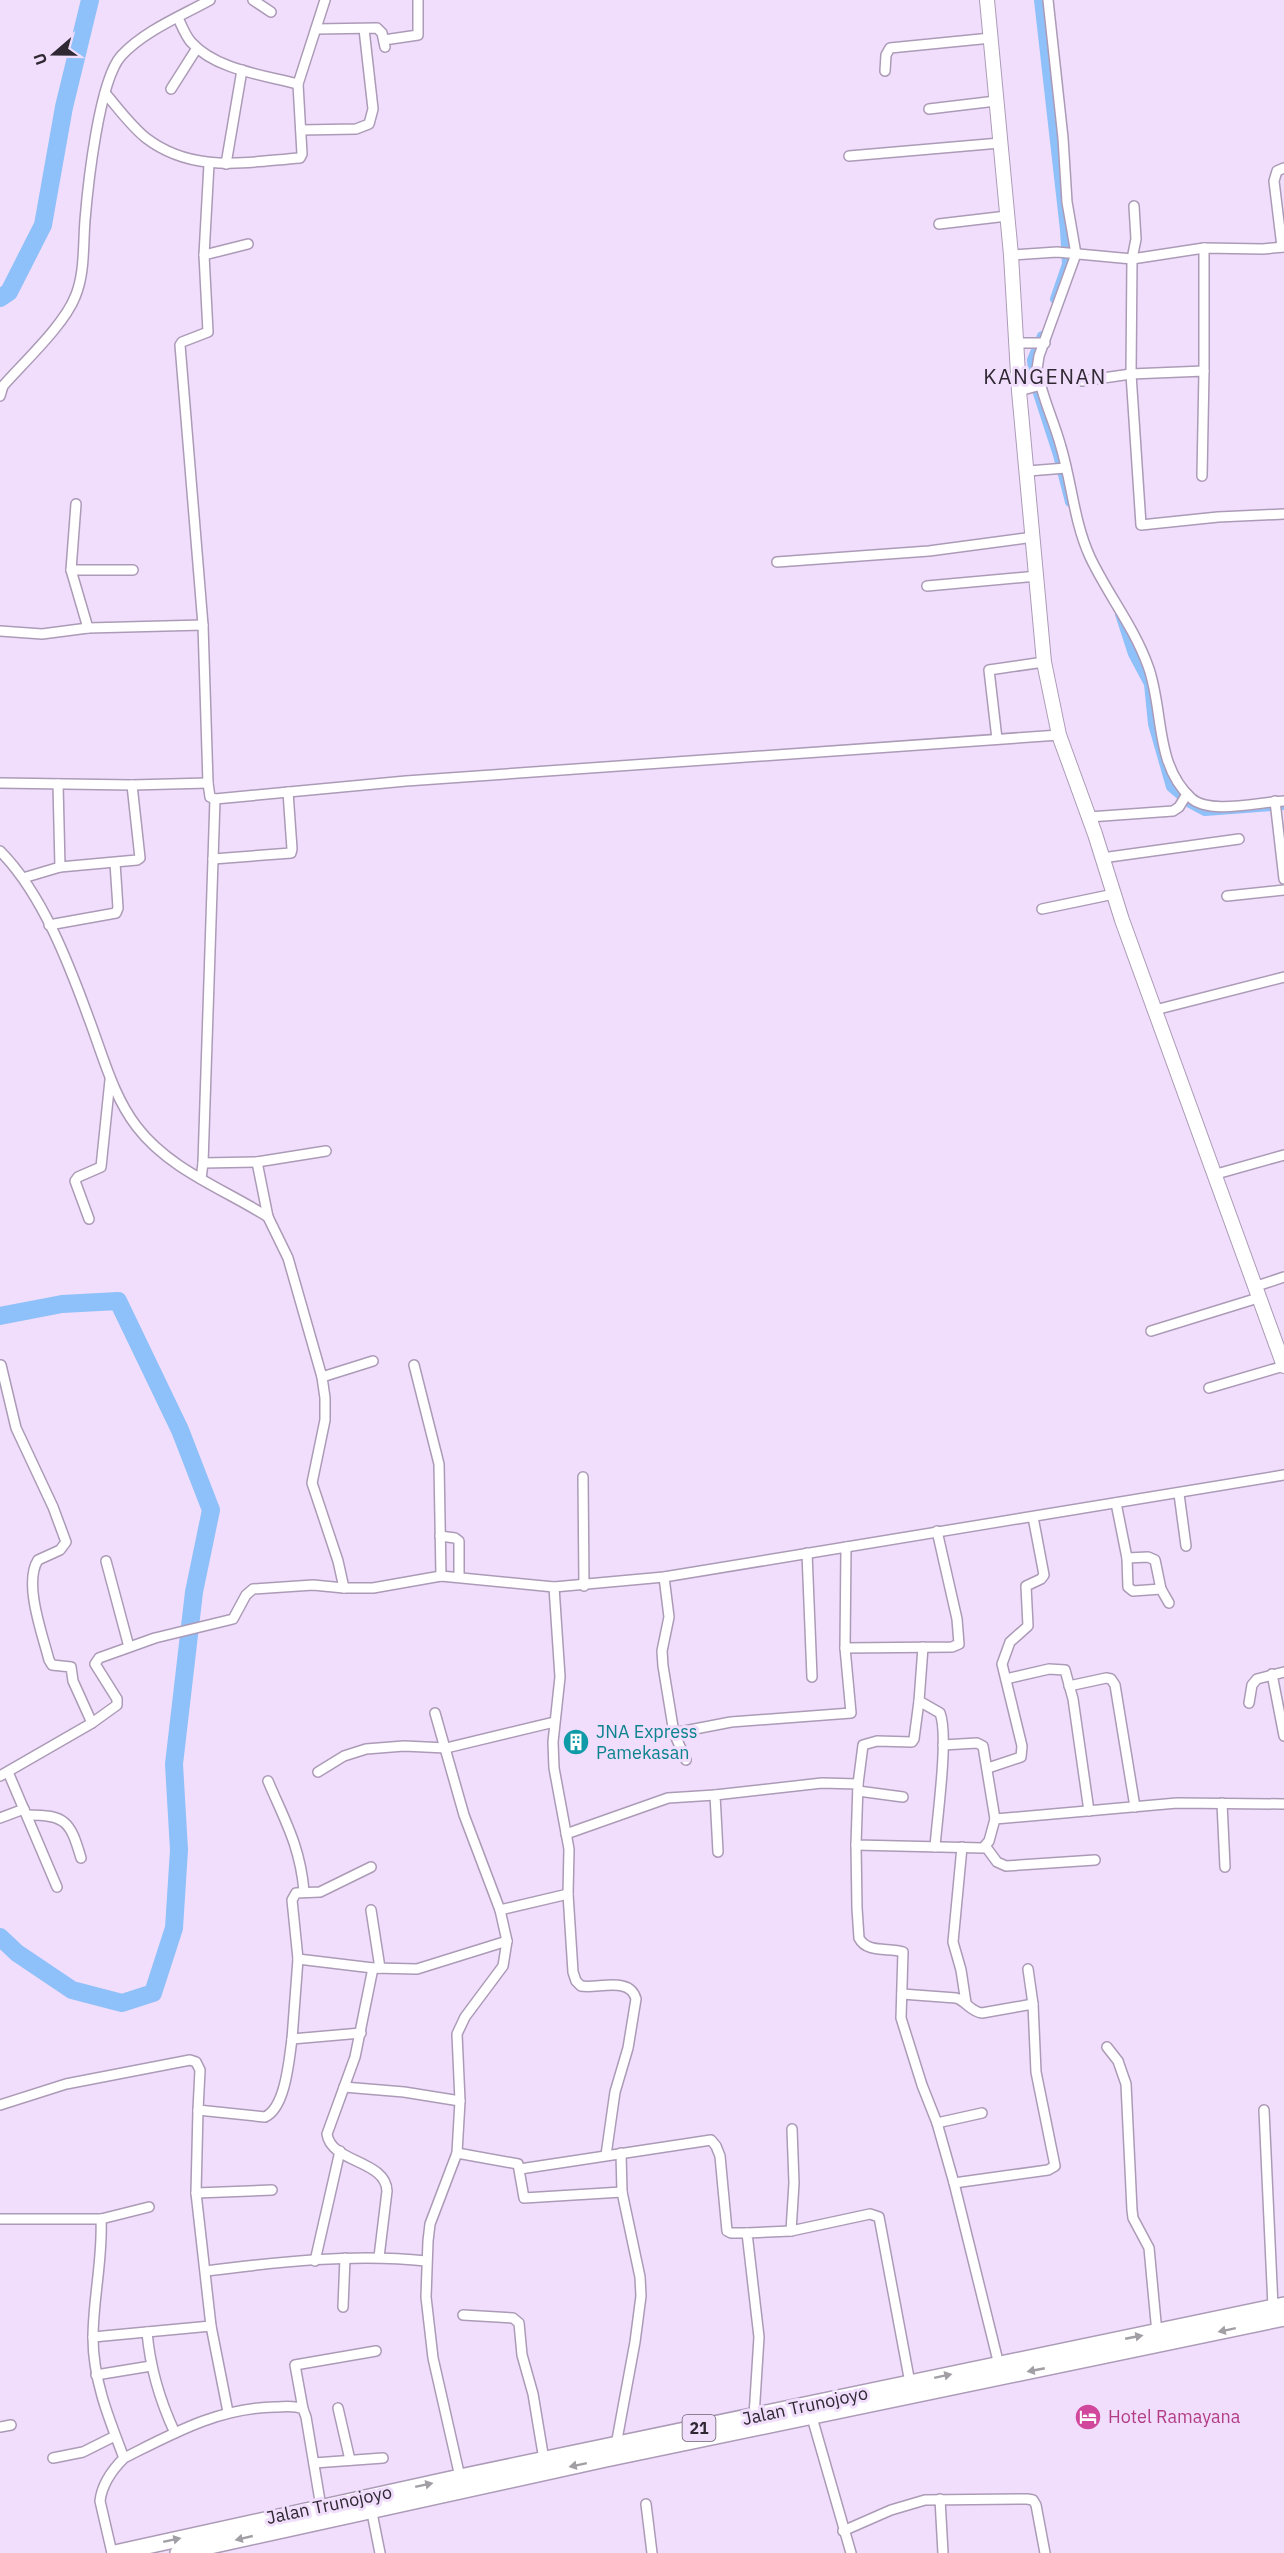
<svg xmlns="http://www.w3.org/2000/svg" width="1284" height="2553" font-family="'IBM Plex Sans',sans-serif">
<rect width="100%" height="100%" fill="#f1defc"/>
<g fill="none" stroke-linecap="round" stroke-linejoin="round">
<g stroke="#8ec0f9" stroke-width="10">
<path d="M1039 0 1065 230 1067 264 1055 299"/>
<path d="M1042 336 1032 360 1034 381 1058 455 1070 502"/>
<path d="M1120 614 1133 654 1149 684 1153 724 1171 787 1190 803 1205 811 1284 805"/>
</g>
<g stroke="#8ec0f9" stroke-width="18">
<path d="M0 298 9 292 43 225 64 107 90 0"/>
<path d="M0 1316 62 1304 118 1301 180 1430 211 1510 194 1592 174 1764 179 1850 174 1928 153 1993 122 2003 72 1990 17 1953 0 1937"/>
</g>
<defs>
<g id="minor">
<path d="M253 0 271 12"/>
<path d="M1048 0 1063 138 1067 202 1076 254 1039 356 1037 369C1041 395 1054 421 1061 447 1072 484 1074 522 1090 557 1108 595 1134 627 1148 666 1164 709 1154 764 1191 798 1209 815 1259 802 1284 801"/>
<path d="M178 18C182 26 185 35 191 42 216 70 264 75 298 84"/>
<path d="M316 29 377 28 382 33 385 47"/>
<path d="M384 40 418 35V0"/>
<path d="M885 71 886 55 890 48 991 38"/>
<path d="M171 89 197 48"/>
<path d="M105 93C118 108 131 126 146 138 193 174 246 162 300 158L302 154 298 84 325 0"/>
<path d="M929 109 996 101"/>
<path d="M301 130 356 129 369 124 373 109 364 29"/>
<path d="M849 156 1000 143"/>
<path d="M209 164 204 255 208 332 182 342 180 345 203 625 208 783 210 797 215 799 406 781 1059 735"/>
<path d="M226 164 242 70"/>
<path d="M1134 206 1136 239 1132 259 1131 374 1141 525 1218 517 1284 514"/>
<path d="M939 224 1007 216"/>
<path d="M1282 247 1274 181 1277 171 1284 168"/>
<path d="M204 255 248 244"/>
<path d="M1011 255 1057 252 1132 259 1204 248 1263 249 1284 247"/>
<path d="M1015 343H1045"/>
<path d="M1204 371V248"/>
<path d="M1082 381 1131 374 1204 371 1202 476"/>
<path d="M1019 391 1041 385"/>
<path d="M0 396 3 386C24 362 64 325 75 297 85 274 83 245 85 220 88 184 99 81 121 56 144 31 181 16 210 0"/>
<path d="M1028 471 1066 468"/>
<path d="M777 562 929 551 1034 537"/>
<path d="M71 570 76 504"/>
<path d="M927 586 1037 576"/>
<path d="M88 628 71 570H133"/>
<path d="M0 631 42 634 88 628 203 625"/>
<path d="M997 739 989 670 1044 662"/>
<path d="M0 783 132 785 208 783"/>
<path d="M58 784 60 867"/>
<path d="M1275 801 1284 879"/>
<path d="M1089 817 1173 811 1179 807 1187 794"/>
<path d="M0 851C42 893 69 964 89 1019 103 1056 113 1096 137 1127 170 1170 224 1189 268 1217"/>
<path d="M1102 858 1239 839"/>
<path d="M213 859 291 853 292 849 288 792"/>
<path d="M23 878 60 867 137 860 140 858 132 785"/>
<path d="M1227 896 1284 890"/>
<path d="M1042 909 1114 894"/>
<path d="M49 925 116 913 118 908 115 863"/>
<path d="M1155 1010 1284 977"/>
<path d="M257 1162 268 1217 288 1258 322 1377 325 1398V1420L312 1483 338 1561 344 1588H373L441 1576 554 1587 664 1577 1284 1475"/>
<path d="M203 1163 257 1162 326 1151"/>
<path d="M1213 1175 1284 1155"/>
<path d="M201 1179 203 1163 215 799"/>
<path d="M89 1219 75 1181 78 1177 101 1167 110 1080"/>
<path d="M1254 1287 1284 1277"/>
<path d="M1151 1331 1258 1298"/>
<path d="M1 1365 16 1428 53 1507 66 1542 60 1550 38 1560C23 1583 43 1636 49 1660L52 1665 71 1667 73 1681 92 1723"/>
<path d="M414 1365 439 1464 441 1576"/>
<path d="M322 1377 373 1361"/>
<path d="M1209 1388 1284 1366"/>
<path d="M583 1477 584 1586"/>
<path d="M1179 1494 1186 1546"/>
<path d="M1116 1503 1127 1558 1128 1587 1133 1591 1161 1589"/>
<path d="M440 1536 455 1538 459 1541V1577"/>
<path d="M807 1553 812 1677"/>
<path d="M1127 1558 1148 1557 1155 1560 1161 1589 1169 1603"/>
<path d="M106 1561 129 1647"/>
<path d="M664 1577 669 1617 662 1651 663 1666 674 1733 686 1760"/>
<path d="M554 1587 560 1677 553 1742 554 1768 569 1849 568 1894 573 1972 576 1981 581 1986C598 1989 630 1976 636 1999L628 2048 615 2092 606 2155"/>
<path d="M923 1647 919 1701 940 1713C949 1736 937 1818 935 1847"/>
<path d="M845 1648 952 1647 959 1644 957 1619 937 1531"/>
<path d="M1272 1674 1284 1736"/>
<path d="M1006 1679 1049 1669 1065 1670 1073 1699 1089 1811"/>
<path d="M1069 1686 1106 1678 1111 1679 1115 1685 1135 1807"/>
<path d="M1249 1703 1252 1685 1257 1679 1284 1672"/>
<path d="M435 1713 464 1815 500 1910 507 1941 503 1966 465 2017 457 2034 460 2101 457 2153 430 2224 428 2241 426 2297 433 2358 460 2477"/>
<path d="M674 1733 731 1722 851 1713 845 1648 846 1547"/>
<path d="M943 1745 977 1743 983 1746 995 1819"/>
<path d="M988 1768 1021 1757 1022 1746 1002 1664 1010 1642 1028 1626 1026 1586 1041 1579 1044 1575 1033 1517"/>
<path d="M8 1772 57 1887"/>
<path d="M318 1772 344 1756 366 1749 404 1746 446 1748 554 1722"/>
<path d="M0 1776 92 1723 117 1705V1699L95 1664 99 1658 155 1638 233 1619 246 1595 253 1589 313 1585 344 1588"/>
<path d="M268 1781C285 1821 300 1846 304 1891"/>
<path d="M858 1784 863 1745 877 1741 912 1742 914 1739 919 1701"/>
<path d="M858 1791 903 1797"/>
<path d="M1222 1803 1225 1867"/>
<path d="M27 1815C66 1815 70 1821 81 1858"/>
<path d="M0 1818 24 1809"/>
<path d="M566 1834 668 1798 715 1795"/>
<path d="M856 1845 857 1908 859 1938C867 1954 890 1947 903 1952L901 2018 922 2085 937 2123 954 2183 999 2365"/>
<path d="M962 1847 953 1942 961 1970 966 2003"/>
<path d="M986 1847 997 1862 1006 1866 1095 1860"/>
<path d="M718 1852 715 1795 822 1783 858 1784 856 1845 983 1848 989 1841 995 1819 1177 1803 1284 1804"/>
<path d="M371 1910 380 1968"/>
<path d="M500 1910 568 1894"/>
<path d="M298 1959 373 1968"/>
<path d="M902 1994 956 1998C966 2001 971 2012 982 2013L1033 2004"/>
<path d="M361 2033 292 2039 298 1959 292 1900 296 1893 320 1892 371 1867"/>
<path d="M1107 2047 1118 2061 1126 2084 1132 2210 1133 2218 1149 2248 1157 2333"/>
<path d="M344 2087 404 2092 460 2101"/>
<path d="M0 2105 66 2084 190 2060 196 2062 200 2070 198 2110 265 2117C286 2107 289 2059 292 2039"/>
<path d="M198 2110 196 2193 211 2326 228 2412"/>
<path d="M1264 2110 1273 2307"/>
<path d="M937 2123 982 2113"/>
<path d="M792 2129 794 2183 791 2231 870 2214 879 2217 910 2383"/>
<path d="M457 2153 518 2164 524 2198 622 2192"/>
<path d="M520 2169 711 2140 716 2146 720 2156 727 2231 731 2233H747"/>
<path d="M954 2183 1048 2170 1055 2166 1036 2072 1033 2004 1028 1969"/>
<path d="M196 2193 272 2190"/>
<path d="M0 2219H101L149 2207"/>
<path d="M101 2219C103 2259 93 2298 93 2338 93 2380 109 2419 124 2458"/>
<path d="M379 2257 387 2191C386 2160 331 2163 327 2134L355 2057 373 1968 417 1969 507 1941"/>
<path d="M315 2261 340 2151"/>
<path d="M206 2271C278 2262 354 2253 426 2261"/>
<path d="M343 2307 345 2258"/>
<path d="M463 2315 513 2318 519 2323 522 2355 533 2394 544 2460"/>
<path d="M147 2332C150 2367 160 2401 175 2433"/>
<path d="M93 2337 211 2326"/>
<path d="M96 2375 151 2366"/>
<path d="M338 2408 350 2460"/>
<path d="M303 2409 295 2365 376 2351"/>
<path d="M811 2414 851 2553"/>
<path d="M754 2416 759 2337 747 2233 791 2231"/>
<path d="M0 2427 11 2425"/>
<path d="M616 2445 635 2342 641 2296 640 2277 622 2192 621 2153"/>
<path d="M53 2458 83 2452 115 2436"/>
<path d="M314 2463 383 2458"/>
<path d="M940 2499 943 2553"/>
<path d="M646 2504 652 2553"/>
<path d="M371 2508 380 2553"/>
<path d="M843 2531 891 2510 925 2500 1027 2499 1033 2500 1036 2505 1045 2553"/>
<path d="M112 2553 100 2501C102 2484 112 2470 124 2458 174 2433 218 2408 275 2407 284 2407 294 2405 303 2409L306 2417 321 2507"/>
</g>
<path id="secondary" d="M987 0 1011 255 1019 391 1044 662 1059 735 1095 834 1122 920 1284 1366"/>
<g id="trunk">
<path d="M115 2553 460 2477 1284 2305"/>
<path d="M178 2553 606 2459 1284 2318"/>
</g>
</defs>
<use href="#minor" stroke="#ac9bb7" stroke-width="12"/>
<use href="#secondary" stroke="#ac9bb7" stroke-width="16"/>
<use href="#trunk" stroke="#ac9bb7" stroke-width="18"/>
<use href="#minor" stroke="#fff" stroke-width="9"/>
<use href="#secondary" stroke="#fff" stroke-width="14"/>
<use href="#trunk" stroke="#fff" stroke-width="15"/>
</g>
<defs><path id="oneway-solid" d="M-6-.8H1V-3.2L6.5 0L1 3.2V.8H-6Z" transform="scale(1.5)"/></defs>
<g fill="#a29fa4">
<use href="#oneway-solid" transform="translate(1227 2330) rotate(168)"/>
<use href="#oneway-solid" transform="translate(1134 2337) rotate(-11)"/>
<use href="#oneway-solid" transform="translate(1036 2370) rotate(169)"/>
<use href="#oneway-solid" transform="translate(943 2376) rotate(-12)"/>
<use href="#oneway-solid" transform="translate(578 2465) rotate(168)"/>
<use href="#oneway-solid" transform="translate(424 2485) rotate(-12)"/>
<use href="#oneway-solid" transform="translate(244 2538) rotate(167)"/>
<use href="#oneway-solid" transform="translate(172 2540) rotate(-12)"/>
</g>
<defs>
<symbol id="building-disc" viewBox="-11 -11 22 22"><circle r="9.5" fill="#0f9aa8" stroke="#f1defc"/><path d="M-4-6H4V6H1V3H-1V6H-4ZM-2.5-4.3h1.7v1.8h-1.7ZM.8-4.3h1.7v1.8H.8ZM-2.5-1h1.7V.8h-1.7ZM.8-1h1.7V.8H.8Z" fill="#fff"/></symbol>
<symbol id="hotel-disc" viewBox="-11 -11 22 22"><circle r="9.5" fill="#d1479c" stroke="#f1defc"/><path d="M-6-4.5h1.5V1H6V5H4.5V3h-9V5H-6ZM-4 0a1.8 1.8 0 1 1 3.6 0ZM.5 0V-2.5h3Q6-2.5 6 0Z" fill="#fff"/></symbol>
</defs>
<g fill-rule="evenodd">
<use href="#building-disc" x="561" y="1727" width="30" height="30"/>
<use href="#hotel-disc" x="1073" y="2402" width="30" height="30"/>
</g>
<g text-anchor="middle" stroke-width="6" stroke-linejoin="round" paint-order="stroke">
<rect fill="#f1defc" stroke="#6a5f70" stroke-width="1.5" x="682.5" y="2415" width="33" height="26" rx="4.5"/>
<g font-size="16" font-weight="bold" fill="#302934">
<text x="699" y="2434">21</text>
</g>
<g font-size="18" fill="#0d838f" stroke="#f1defc" text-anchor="start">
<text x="596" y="1738">JNA Express<tspan x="596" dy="21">Pamekasan</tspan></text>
</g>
<g font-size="18" fill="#302934" stroke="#f1defc">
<text transform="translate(805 2406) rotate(-12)" y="6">Jalan Trunojoyo</text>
<text transform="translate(329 2505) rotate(-12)" y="6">Jalan Trunojoyo</text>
</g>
<g font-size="18" fill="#b23c85" stroke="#f1defc" text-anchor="start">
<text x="1108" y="2423">Hotel Ramayana</text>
</g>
<g font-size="21" letter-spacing="1.5" fill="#302934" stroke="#f1defc">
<text x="1045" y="384">KANGENAN</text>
</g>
</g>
<g transform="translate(54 54) rotate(250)" stroke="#f1defc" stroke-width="4.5" paint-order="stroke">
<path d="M0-4.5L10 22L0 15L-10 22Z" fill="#302934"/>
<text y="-9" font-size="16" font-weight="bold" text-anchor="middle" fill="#302934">U</text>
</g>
</svg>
